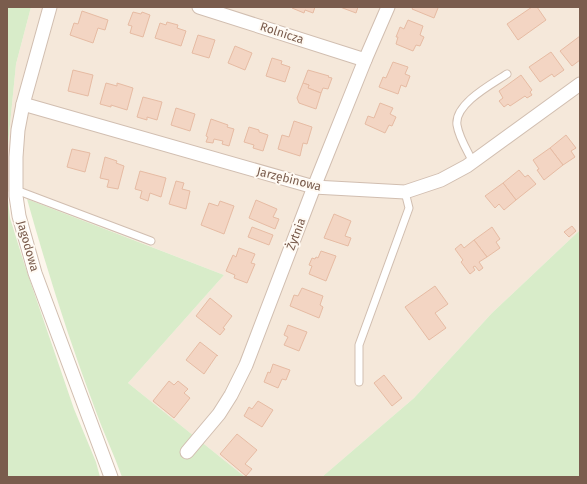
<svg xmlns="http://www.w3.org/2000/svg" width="587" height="484" font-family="'Fira Sans',sans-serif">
<rect width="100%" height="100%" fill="#fdf6ec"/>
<path fill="#f5e8da" d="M31 7H580V230L492 313 414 398 322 477H245L128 383 224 275 7 191V155L16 64Z"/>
<g fill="#d8ecc9">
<path d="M7 7H31L16 64 7 155V191L10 218 25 266 74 409 96 462 100 477H7Z"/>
<path d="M27 199 224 275 128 383 245 477H122C114 454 103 432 95 409 69 340 47 270 27 199Z"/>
<path d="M580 230V477H322L414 398 492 313Z"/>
</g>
<g fill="#f3d5c3" stroke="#e6bba3">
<path d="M292 7H315L313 13 305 10 304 13 292 8Z"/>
<path d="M340 7H358L356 13Z"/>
<path d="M413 7H437L438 8 434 18 412 9Z"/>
<path d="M532 7H537L546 20 518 40 507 24Z"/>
<path d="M82 11 108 20 105 30 98 28 93 43 70 35 74 23 78 24Z"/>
<path d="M133 12 141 14 142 12 150 15 143 37 130 33 132 26 128 25Z"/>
<path d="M408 20 423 26 420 35 424 37 420 46 416 45 413 51 396 44 398 37H396L400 27 404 29Z"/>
<path d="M167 22 178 25 177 28 186 31 181 46 155 38 160 23 166 25Z"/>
<path d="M198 35 215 40 209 58 192 53Z"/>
<path d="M580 36V60L572 66 560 51Z"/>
<path d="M235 46 252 53 245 70 228 63Z"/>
<path d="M551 52 564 70 554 77 552 74 540 82 529 67Z"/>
<path d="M272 58 282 61 281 64 290 67 285 82 266 76Z"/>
<path d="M393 62 408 67 405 74 410 76 406 87 401 85 398 94 379 87 383 77 386 78Z"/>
<path d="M73 70 93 75 88 96 68 91Z"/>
<path d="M308 70 329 76 328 77 332 78 328 89 323 88 321 93 308 88 309 85 303 83Z"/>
<path d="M521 75 532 90 530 92 532 95 527 98 525 96 510 106 508 104 504 107 499 101 503 98 499 91Z"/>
<path d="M106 83 117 86V83L133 88 127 110 111 105V107L100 104Z"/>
<path d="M303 83 309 85 308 88 321 93 316 109 299 103 297 98Z"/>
<path d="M143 97 162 102 157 120 147 117V120L137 117Z"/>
<path d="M380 103 393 108 390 114 396 117 392 126 389 125 385 133 365 124 368 116 374 118Z"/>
<path d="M176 108 195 114 190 131 171 125Z"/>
<path d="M211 119 228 125 227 127 234 129 229 146 222 144 223 141 214 139 213 143 206 142 208 137 206 136Z"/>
<path d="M294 121 312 127 307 144 303 143 300 156 278 149 282 135 289 137Z"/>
<path d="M249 127 259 130V132L268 135 263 151 253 148 254 145 244 142Z"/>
<path d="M566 135 576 148 571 151 575 157 563 165 550 148Z"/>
<path d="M550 148 563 165 544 180 537 170 539 169 533 160Z"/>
<path d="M72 149 90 153 85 172 67 167Z"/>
<path d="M105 157 117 161 116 163 124 166 118 189 107 187 109 180 100 178Z"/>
<path d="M519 170 525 177 528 175 536 184 516 200 503 183Z"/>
<path d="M140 171 166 178 161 197 150 193 148 201 140 198 142 191 135 189Z"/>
<path d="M176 181 184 183 182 189 190 191 186 209 169 204Z"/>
<path d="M503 183 516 200 504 210 499 204 495 208 485 196Z"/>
<path d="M256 200 277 209 273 217 279 219 275 229 249 218Z"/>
<path d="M220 201 234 206 224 234 201 225 209 203 218 206Z"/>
<path d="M334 214 351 221 345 236 351 238 348 246 324 238Z"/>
<path d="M572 226 576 231 569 237 564 232Z"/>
<path d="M252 227 273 235 269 245 248 237Z"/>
<path d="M492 227 500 239 496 242 500 248 487 257 474 240Z"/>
<path d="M474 240 487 257 479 262 483 268 479 271 475 266 473 267 475 270 470 274 461 262 463 260 455 249 461 244 464 248Z"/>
<path d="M239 248 255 254 251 263 255 264 247 283 234 278 235 275 226 271 233 255 236 257Z"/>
<path d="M321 251 336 256 326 281 309 274 312 266 309 265 312 258 315 259 316 257 318 258Z"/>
<path d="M435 286 448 304 435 313 446 328 429 340 405 307Z"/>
<path d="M302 288 323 296 320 305 323 307 319 318 290 306 294 295 298 296Z"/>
<path d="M210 298 232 316 223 328 225 329 220 335 196 316Z"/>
<path d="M288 325 307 332 299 351 284 345 288 337 284 335Z"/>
<path d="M200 342 218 356 217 355 204 374 186 360Z"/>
<path d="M273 364 290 370 286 380 282 379 278 388 264 382 268 372 270 373Z"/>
<path d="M384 375 402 398 392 406 374 383Z"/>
<path d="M169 381 174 385 178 381 188 389 184 393 190 398 174 418 153 401Z"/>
<path d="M258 401 273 410 262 427 244 416 249 407 252 409Z"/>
<path d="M237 434 257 450 245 464 252 469 246 476 220 454Z"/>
</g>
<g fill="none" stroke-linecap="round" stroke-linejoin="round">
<defs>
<g id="service">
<path d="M473 162C467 150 459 138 457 125 454 104 492 84 507 74"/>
<path d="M16 190 151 241"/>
<path d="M359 382V345L409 208 405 192"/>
</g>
<g id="minor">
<path d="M50 7 23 104 18 130 16 157V196L19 216 35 273 111 477"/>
<path d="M199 7 365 60"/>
<path d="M23 104 314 187 405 192 441 180 467 166 580 84"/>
<path d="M187 452 219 414 231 395 246 365 314 187 365 60 388 7"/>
</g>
</defs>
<use href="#service" stroke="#d1beb0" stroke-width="9"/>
<use href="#minor" stroke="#d1beb0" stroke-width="15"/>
<use href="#service" stroke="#fff" stroke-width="7"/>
<use href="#minor" stroke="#fff" stroke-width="13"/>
</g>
<g text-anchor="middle" stroke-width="4" stroke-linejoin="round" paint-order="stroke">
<g font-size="12" fill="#7a5c4d" stroke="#fffaf3">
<text transform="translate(282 33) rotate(18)" y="4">Rolnicza</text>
<text transform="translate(289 179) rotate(14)" y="4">Jarzębinowa</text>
<text transform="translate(296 234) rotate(-69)" y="4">Żytnia</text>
<text transform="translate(28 246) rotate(74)" y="4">Jagodowa</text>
</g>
</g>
<rect width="587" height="484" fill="none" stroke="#7a5c4d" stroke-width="16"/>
</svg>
